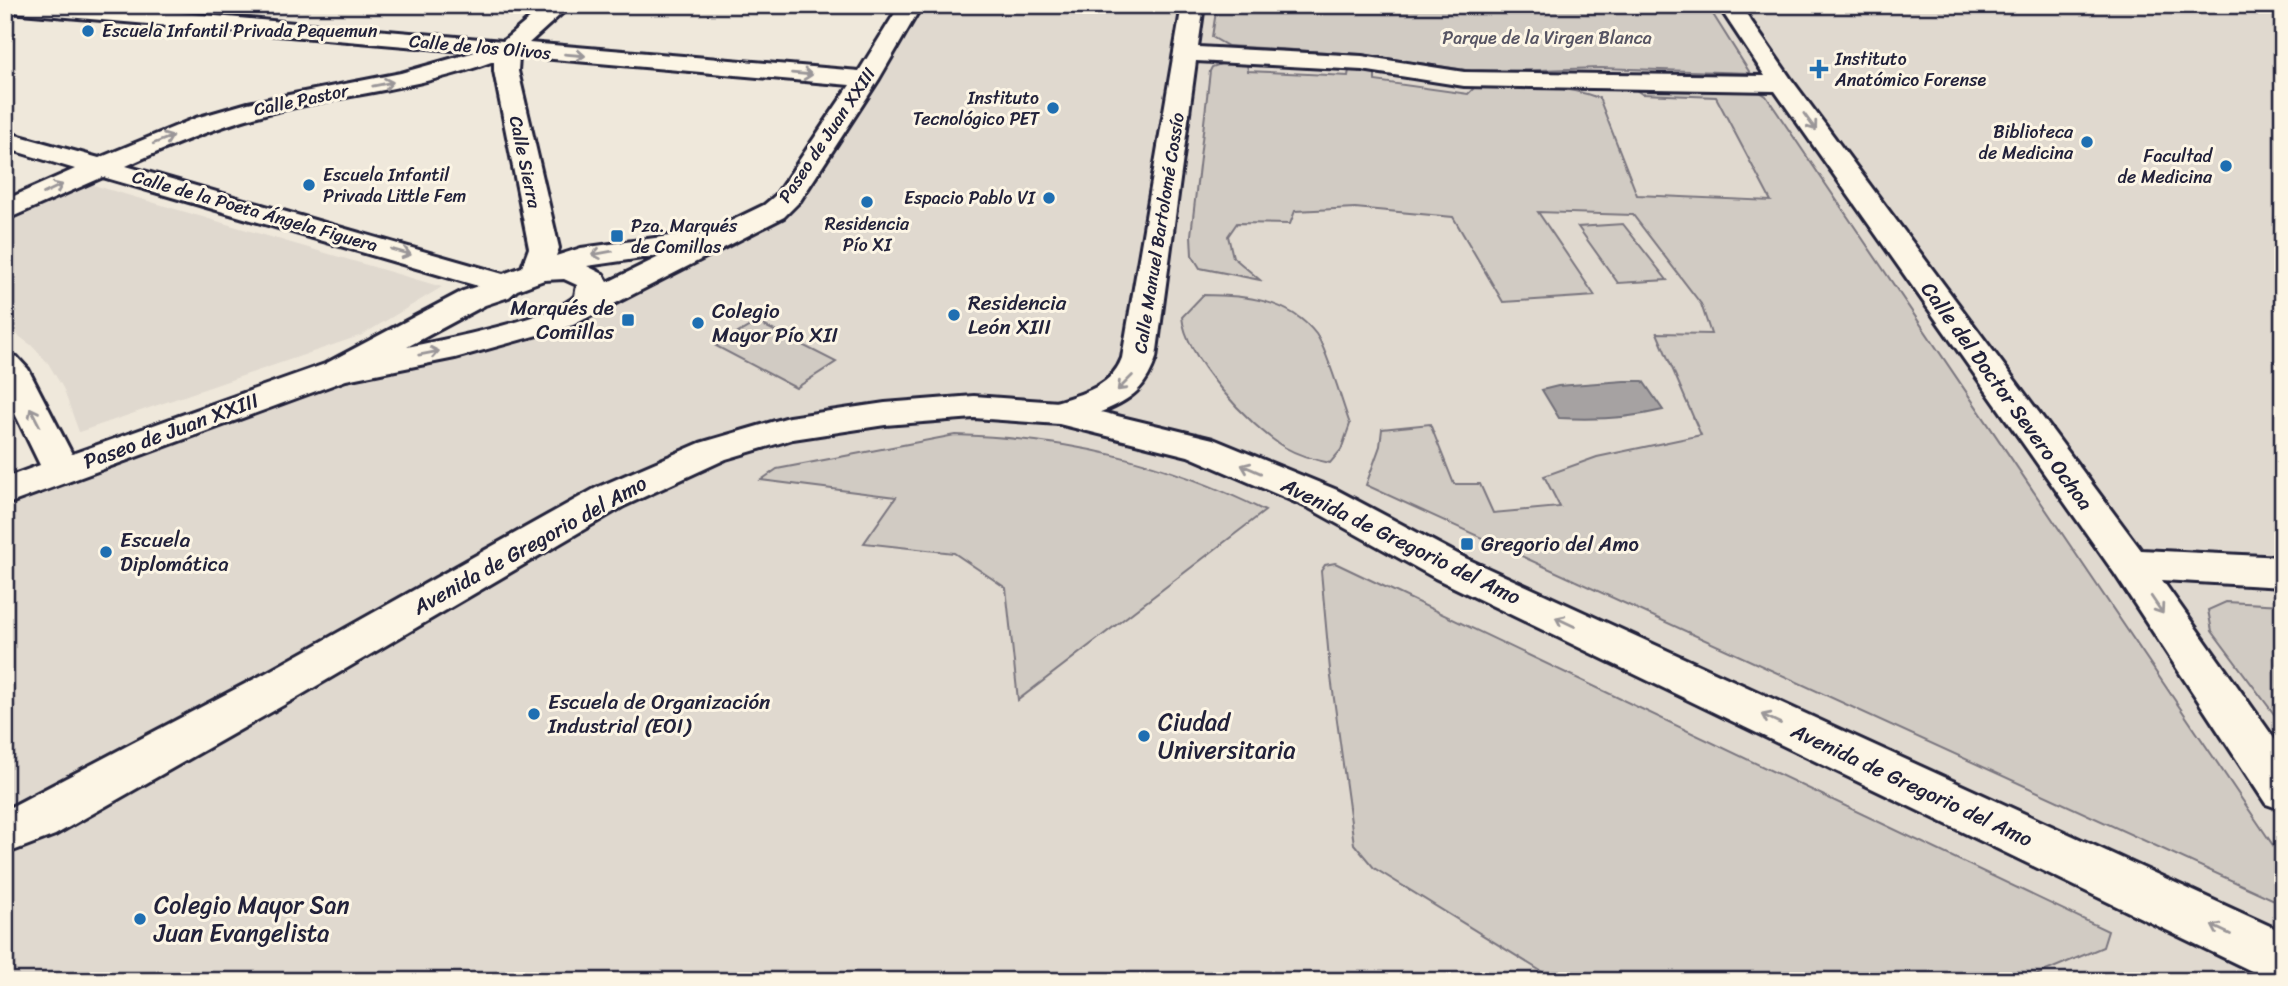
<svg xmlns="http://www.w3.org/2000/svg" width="2288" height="986" font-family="Sriracha,sans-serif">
<rect width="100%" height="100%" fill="#efe8db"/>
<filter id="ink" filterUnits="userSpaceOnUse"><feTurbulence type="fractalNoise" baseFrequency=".0143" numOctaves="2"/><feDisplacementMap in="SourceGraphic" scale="14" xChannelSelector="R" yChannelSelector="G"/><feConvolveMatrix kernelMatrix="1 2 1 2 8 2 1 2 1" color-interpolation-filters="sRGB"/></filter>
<g filter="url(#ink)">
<g fill="#e0d9cf">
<path d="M911 5H2283V981H5V492L337 371 561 318 774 211Z"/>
<path d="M90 184 442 287 362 335 79 432 63 388 48 363 31 345 5 326V224Z"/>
</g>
<g fill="#d1cbc3" stroke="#7a767f" stroke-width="2">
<path d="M1217 5H1707L1750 73 1600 68 1479 72 1359 54 1228 46 1212 37Z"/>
<path d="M1224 63 1247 64 1248 71 1348 76 1349 70 1375 71V81L1468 94 1474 88C1516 88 1559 82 1599 98L1637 195 1771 201 1716 97 1642 94 1636 90 1639 86 1755 89 1766 96 2283 860V904L1366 485 1380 446 1382 429 1430 424 1454 484H1480L1493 513 1560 507 1544 476 1597 457 1701 435 1657 333 1711 334 1701 304 1633 215 1538 212 1595 296 1503 302 1453 217 1355 208 1295 211 1290 224 1237 223 1228 236 1233 257 1260 280 1200 268 1192 255 1191 235 1210 71 1212 67Z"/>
<path d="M1623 224 1667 280 1618 283 1578 227Z"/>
<path d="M1203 295C1243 295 1289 299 1316 334 1327 349 1342 403 1350 424L1341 450 1330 463C1315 460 1298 455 1284 447 1249 426 1186 358 1182 317Z"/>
<path d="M757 322 836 362 796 388 716 346Z"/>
<path d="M955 435C1066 438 1166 461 1265 511L1018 700 1006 588 954 553 864 543 896 497 761 480 777 469Z"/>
<path d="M1335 563 2108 931 2103 947 2022 981H1557L1374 868 1354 844 1330 670 1321 571 1325 565Z"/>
<path d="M2226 602 2283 605V726L2212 631 2208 610Z"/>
</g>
<path fill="#a6a2a2" stroke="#716f79" stroke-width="2" d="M1624 381H1643L1663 410C1630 418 1593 420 1559 418L1542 390 1558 386Z"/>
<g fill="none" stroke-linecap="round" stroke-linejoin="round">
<defs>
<g id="minor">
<path d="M5 5H89L503 41 546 5H571L529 43 859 71 900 5H922L879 79 800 201 784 217 573 325 455 358 346 380 5 505V478L40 465 5 393V354L17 357 28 369 72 454 325 364 463 291 478 286 103 177 5 220V200L75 169 5 148V132L99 158 196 118 248 103 401 73 475 52 9 12 5 11ZM519 56 850 85 776 195 764 205 702 235 692 233 581 248 556 256 559 248 518 71ZM494 61V71L529 248 522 267 503 274 126 166C170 146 215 127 261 115 338 95 419 89 494 61ZM663 255 608 282 603 274 587 266ZM564 279 577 285 575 296C555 318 440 341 407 347L485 305 509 297 517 290 544 280Z"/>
<path d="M1182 5H1204L1198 47 1362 56 1464 72 1765 76 1718 5H1740L1791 79 2141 550 2283 557V587L2162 580 2283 751V810L2266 804 2115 574 1775 91 1464 86 1362 70 1196 61 1156 358C1152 370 1146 382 1137 391 1120 408 1069 427 1046 421L1041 413 1046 405C1076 395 1110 390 1122 358Z"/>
</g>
<path id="tertiary" d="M974 396 1059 402 1213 439 1337 490 1465 558 2283 932V981L2264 977 1435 578 1309 508 1188 456 1059 424 974 418 885 425 793 439 726 459 624 506 296 698 55 835 5 854V810L264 674 596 488 700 443 789 417 885 403Z"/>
</defs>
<use href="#minor" stroke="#22223b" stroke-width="6"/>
<use href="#tertiary" stroke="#22223b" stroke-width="6"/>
<use href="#minor" fill="#fcf5e5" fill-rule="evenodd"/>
<use href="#tertiary" fill="#fcf5e5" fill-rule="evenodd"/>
</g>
<defs><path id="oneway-shaft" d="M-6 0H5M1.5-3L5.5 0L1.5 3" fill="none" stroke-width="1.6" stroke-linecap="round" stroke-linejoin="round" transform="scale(1.75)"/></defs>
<g stroke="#9a9698">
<use href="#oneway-shaft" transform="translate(575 55) rotate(5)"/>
<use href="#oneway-shaft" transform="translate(802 74) rotate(5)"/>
<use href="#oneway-shaft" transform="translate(383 84) rotate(-11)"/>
<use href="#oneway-shaft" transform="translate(1810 122) rotate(54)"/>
<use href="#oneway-shaft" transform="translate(163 140) rotate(-21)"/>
<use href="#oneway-shaft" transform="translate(53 189) rotate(-25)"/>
<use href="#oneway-shaft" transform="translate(401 252) rotate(16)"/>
<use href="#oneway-shaft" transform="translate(602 253) rotate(170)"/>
<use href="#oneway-shaft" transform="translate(429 353) rotate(-11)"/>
<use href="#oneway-shaft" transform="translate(1125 383) rotate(135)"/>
<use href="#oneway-shaft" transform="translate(35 417) rotate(-117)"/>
<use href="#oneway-shaft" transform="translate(1251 469) rotate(-157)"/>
<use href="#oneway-shaft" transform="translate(2157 605) rotate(56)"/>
<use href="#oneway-shaft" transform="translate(1565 622) rotate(-155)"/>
<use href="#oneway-shaft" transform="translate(1771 719) rotate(-155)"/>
<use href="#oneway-shaft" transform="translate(2221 930) rotate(-155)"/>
</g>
</g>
<g fill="#1f6fb2" stroke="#fcf5e5" stroke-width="2.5">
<circle cx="88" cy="31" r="7"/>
<path d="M1815.5 58.5h7v7h7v7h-7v7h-7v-7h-7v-7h7z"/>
<circle cx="1053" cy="108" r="7"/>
<circle cx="2087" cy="142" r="7"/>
<circle cx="2226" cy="166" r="7"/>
<circle cx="309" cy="185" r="7"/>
<circle cx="1049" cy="198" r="7"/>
<circle cx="867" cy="202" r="7"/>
<rect x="610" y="229" width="14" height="14" rx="3.5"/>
<circle cx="954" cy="315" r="7"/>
<rect x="621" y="313" width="14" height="14" rx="3.5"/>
<circle cx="698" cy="323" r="7"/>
<rect x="1460" y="537" width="14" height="14" rx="3.5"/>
<circle cx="106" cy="552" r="7"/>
<circle cx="534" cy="714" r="7"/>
<circle cx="1144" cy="736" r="7"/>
<circle cx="140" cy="919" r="7"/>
</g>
<g text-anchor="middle" stroke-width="6" stroke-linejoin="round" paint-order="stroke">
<g font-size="18" fill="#22223b" stroke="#fcf5e5" text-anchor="start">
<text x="102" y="37">Escuela Infantil Privada Pequemun</text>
<text x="1835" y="65">Instituto<tspan x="1835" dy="21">Anatómico Forense</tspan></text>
<text x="1039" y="104" text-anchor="end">Instituto<tspan x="1039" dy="21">Tecnológico PET</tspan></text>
<text x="2073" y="138" text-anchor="end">Biblioteca<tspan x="2073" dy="21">de Medicina</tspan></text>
<text x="2212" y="162" text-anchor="end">Facultad<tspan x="2212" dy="21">de Medicina</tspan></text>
<text x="323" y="181">Escuela Infantil<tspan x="323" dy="21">Privada Little Fem</tspan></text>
<text x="1035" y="204" text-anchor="end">Espacio Pablo VI</text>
<text x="867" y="230" text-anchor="middle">Residencia<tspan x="867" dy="21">Pío XI</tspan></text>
<text x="631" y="232">Pza. Marqués<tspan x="631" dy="21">de Comillas</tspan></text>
</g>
<g font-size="18" fill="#575564" stroke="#fcf5e5">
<text x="1547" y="44">Parque de la Virgen Blanca</text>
</g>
<g font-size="18" fill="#22223b" stroke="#fcf5e5">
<text transform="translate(480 47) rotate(5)" y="6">Calle de los Olivos</text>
<text transform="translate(301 100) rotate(-12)" y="6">Calle Pastor</text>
<text transform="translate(827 135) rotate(-56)" y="6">Paseo de Juan XXIII</text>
<text transform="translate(525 162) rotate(78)" y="6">Calle Sierra</text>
<text transform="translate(255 211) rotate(16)" y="6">Calle de la Poeta Ángela Figuera</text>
<text transform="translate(1159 233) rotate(-81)" y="6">Calle Manuel Bartolomé Cossío</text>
</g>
<g font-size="21" fill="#22223b" stroke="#fcf5e5" text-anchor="start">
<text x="968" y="310">Residencia<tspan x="968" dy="24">León XIII</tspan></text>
<text x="614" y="315" text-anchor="end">Marqués de<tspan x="614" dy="24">Comillas</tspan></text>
<text x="712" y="318">Colegio<tspan x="712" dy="24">Mayor Pío XII</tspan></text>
<text x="120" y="547">Escuela<tspan x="120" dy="24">Diplomática</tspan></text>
<text x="1481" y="551">Gregorio del Amo</text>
<text x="548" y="709">Escuela de Organización<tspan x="548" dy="24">Industrial (EOI)</tspan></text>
</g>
<g font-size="21" fill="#22223b" stroke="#fcf5e5">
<text transform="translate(2007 396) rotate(54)" y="7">Calle del Doctor Severo Ochoa</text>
<text transform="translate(171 431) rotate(-20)" y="7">Paseo de Juan XXIII</text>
<text transform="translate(1401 541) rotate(26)" y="7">Avenida de Gregorio del Amo</text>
<text transform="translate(530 545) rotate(-29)" y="7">Avenida de Gregorio del Amo</text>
<text transform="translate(1912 785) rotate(25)" y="7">Avenida de Gregorio del Amo</text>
</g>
<g font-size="24" fill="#22223b" stroke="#fcf5e5" text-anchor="start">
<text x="1158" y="730">Ciudad<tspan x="1158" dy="28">Universitaria</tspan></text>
<text x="154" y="913">Colegio Mayor San<tspan x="154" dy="28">Juan Evangelista</tspan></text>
</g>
</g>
<rect width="2288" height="986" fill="none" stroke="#fcf5e5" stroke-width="28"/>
<rect x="14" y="14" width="2260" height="958" fill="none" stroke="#22223b" stroke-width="2.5" filter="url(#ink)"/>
</svg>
